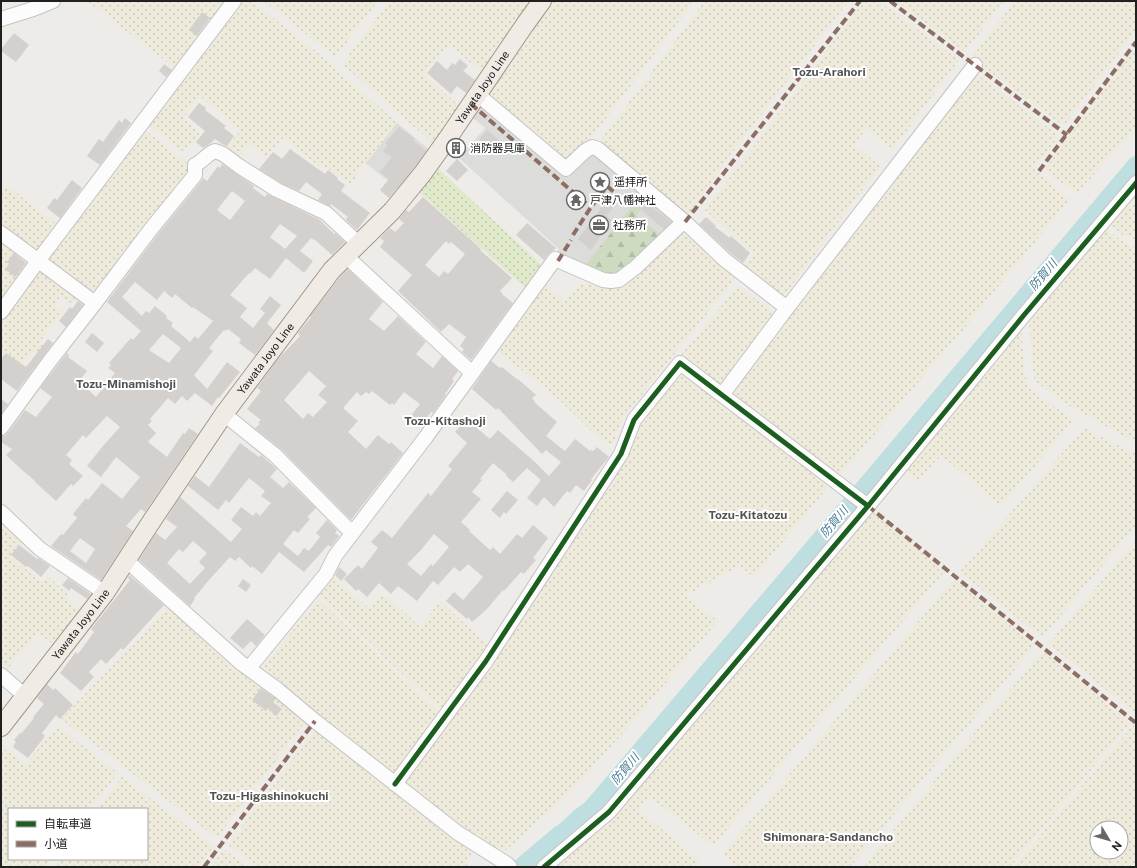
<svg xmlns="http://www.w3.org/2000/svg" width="1137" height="868" font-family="'Public Sans','Noto Sans JP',sans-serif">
<defs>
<pattern id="farmland-dots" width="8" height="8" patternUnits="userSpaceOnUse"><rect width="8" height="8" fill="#eeebdd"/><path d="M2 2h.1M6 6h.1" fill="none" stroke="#ccc9bd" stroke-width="1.8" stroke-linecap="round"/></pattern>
<pattern id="grass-dots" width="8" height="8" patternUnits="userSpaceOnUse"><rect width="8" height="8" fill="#e0e9ca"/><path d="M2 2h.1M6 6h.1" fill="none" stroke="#c0c8ad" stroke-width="1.8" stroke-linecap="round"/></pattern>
<pattern id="forest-firs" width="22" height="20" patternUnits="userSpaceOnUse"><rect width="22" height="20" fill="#cedbc0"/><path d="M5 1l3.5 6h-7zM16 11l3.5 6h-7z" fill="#b1bca5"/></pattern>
</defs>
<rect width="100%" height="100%" fill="#eeece9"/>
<g fill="#dcdcda">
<path d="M483 103 567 176 587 154H594L675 223 618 277 555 255 559 249 459 158 485 128 472 117Z"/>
<path d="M396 122 432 152 401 191 364 162Z"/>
</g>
<g fill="url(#farmland-dots)" fill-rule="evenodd">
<path d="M87 1H228L176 69Z"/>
<path d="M242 1H249L262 9 322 56 397 123 350 184 324 166 320 167 283 138 265 157 250 144 236 160 223 151 240 131 200 96 183 118 200 134 184 152 147 124Z"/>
<path d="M264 1H378L335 57Z"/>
<path d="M390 1H532L524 11 482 72 449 45 424 74 459 106 435 145 342 64Z"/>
<path d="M554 1H694L589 141 567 165 488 96Z"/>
<path d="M705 1H849L731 154 686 218 598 144Z"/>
<path d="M864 1H879L959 60 893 149 866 129 854 145 880 166 781 300 742 270 755 254 705 210Z"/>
<path d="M896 1H1004L965 52Z"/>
<path d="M1015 1H1136V30L1066 123 1061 124 971 58Z"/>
<path d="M1136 46V127L1077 193 1047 173 1046 167Z"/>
<path d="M974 72 1057 134 1058 137 1034 169 1070 199 966 326 838 477 733 398 731 391Z"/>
<path d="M146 131 185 161 190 167 192 174 94 296 46 263Z"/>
<path d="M8 186 59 226 36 252 1 227V195Z"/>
<path d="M1136 186V240L1123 235 1117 230 1111 224 1110 220Z"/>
<path d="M1103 226 1122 241 1136 247V443L1068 405 1037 383 1034 378 1033 370 1029 319Z"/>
<path d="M679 233 684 234 734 277 733 281 623 418 612 446 608 444 598 437 556 397 498 351 497 348 544 284 565 301 581 283 607 288 619 285Z"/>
<path d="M1 237 33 261 1 304Z"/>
<path d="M40 266 79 294 71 303 62 297 55 305 64 312 39 342 52 353 45 361 33 352 20 367 1 352V317Z"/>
<path d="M738 286 776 314 720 386 681 355Z"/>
<path d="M1021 327 1025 374 1028 385 1031 389 1038 395 1074 420 1001 506 941 455 918 481 902 468Z"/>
<path d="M679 371 832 482 754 577 738 566 685 596 718 621 629 726 566 797 506 850 499 852 404 784V782L504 647 546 583 626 457 638 423Z"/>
<path d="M1084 428 1136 454V525L1042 638 960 572Z"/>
<path d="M867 508 945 571 713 846 650 797 642 806 639 810 700 861 696 867H549L599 821Z"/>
<path d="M1 514 25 539 11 557 41 582 47 576 70 596 67 600 83 613 55 646 38 632 6 671V667L1 661Z"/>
<path d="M1136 540V714L1050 645V643L1057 634Z"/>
<path d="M331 575 368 608 383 593 420 627 440 601 488 645 441 709 382 656 378 650 316 593Z"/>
<path d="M954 579 1035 645 850 867H737L725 857 724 852Z"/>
<path d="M318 599 374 651 378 656 436 709 441 715 397 772H391L302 700 270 672 265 668 263 670 262 669Z"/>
<path d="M168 608 215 650 260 686 262 684 288 708 306 721 217 838 61 719Z"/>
<path d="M1044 652 1130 723 1010 867H863L1041 653Z"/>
<path d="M58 725 80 744 118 773 90 809H9V859H52L46 867H1V746L25 765Z"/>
<path d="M1133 725 1136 728V867H1014ZM1097 828H1121V852H1097Z"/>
<path d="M316 728 470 846 467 850 472 854 466 862 472 867H257L228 845Z"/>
<path d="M122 777 214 846 197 867H54L60 859H147V809H98Z"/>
<path d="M224 849 248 867H211Z"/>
</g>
<path fill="url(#grass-dots)" d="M436 167 545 268 529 291 418 191Z"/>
<path fill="url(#forest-firs)" d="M640 196 647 202 636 216 661 235 614 278 584 267Z"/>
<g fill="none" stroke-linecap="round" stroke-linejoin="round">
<path stroke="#bfdedf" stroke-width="18" d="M521 867 560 834 563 833 579 818 591 809 854 500 1136 165"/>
</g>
<g fill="#d3d0ce" fill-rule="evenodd">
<path d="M202 12 210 18 197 36 189 30Z"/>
<path d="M14 33 29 45 16 62 1 51V49Z"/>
<path d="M460 59 468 66 463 71 475 80 466 93 457 86 451 94 427 73 437 61 447 70 452 63 455 65Z"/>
<path d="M164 64 172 70 166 77 159 71Z"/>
<path d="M199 103 206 108 205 110 226 126 224 128 234 136 227 146 222 144 215 139 211 143 203 148 196 142 205 131 188 117Z"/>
<path d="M125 118 131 123 100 165 87 156 99 139 103 142 119 120 122 123Z"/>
<path d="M399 127 415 139 413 140 426 151 415 167 389 198 380 190 389 179 380 172 392 157 383 151 388 145 385 144Z"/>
<path d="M487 130 499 140 491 149 479 139Z"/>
<path d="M290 149 325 174 328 170 338 178 337 179 345 185 341 191 370 213 357 230 347 221 346 219 348 217 331 204 330 206 318 200 322 194 306 182 299 191 281 183 259 169 273 152 282 159Z"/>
<path d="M457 159 468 170 457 181 446 171Z"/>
<path d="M222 164 254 186 253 188 265 197 267 194 320 220 334 234 335 233 345 242 332 255 314 239V240L311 238 300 251 313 261 304 273 286 258 270 279 255 268 250 274 249 273 230 295 247 308 240 317 253 328 265 313 260 309 270 296 281 305 267 323 274 330 255 355 239 343 241 339 228 329 226 331 224 330 209 348 213 351 194 375 207 389 227 362 240 372 219 398 218 397 212 406 195 393 187 401 182 396 175 404 168 398 150 419 152 421 148 425 156 433 148 442 167 457 183 433 185 434 189 428 198 434 145 512 141 509 126 526 133 531 101 580 51 546 61 534 63 535 77 518 73 514 86 498 88 500 102 483 122 499 140 477 116 457 101 477 87 466 102 447 120 427 107 416 86 438 83 435 66 455 72 460 69 464 83 476 73 486 71 484 56 501 35 482V481L22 470 6 455 12 449 1 442V436H5L8 433 25 410 36 417 52 397 40 388 67 353 69 355 68 357 87 371 79 381 96 397 115 373 108 368 111 365 109 363 131 338 133 340 141 331 107 302 158 234 202 180 203 178 207 181 218 166 220 168ZM232 191 245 201 230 220 217 210ZM280 224 297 236 285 249 270 237ZM135 282 157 300 164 291 172 298 175 294 192 308 193 307 213 321 198 339 195 336 190 342 171 326 173 323 166 318 167 316 155 306 149 313 146 311 142 316 122 297ZM163 334 181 348 169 363 149 350ZM80 538 95 549 86 563 70 551Z"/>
<path d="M72 180 82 188 60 218 47 208 54 198 57 200Z"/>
<path d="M608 196 616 203 606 216 612 220 591 250 578 239 604 204 602 203Z"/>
<path d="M423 197 481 249 480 250 512 278 500 291 502 293V294L513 303 471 360 462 352 464 349 460 346 466 337 449 324 441 332 398 291 412 275 380 247 384 241 380 238 390 228 395 232 404 223 399 219 406 210 409 212ZM446 241 449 244 451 242 465 254 448 274 444 271 439 277 425 265Z"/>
<path d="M647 203 671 222 664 229 641 210Z"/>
<path d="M706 217 716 226 715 227 730 238 731 236 750 253 743 263 729 252 699 224Z"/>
<path d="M527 223 556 248 553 251 548 254 544 260 516 235Z"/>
<path d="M14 253 26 263 15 277 5 269 9 264 7 262Z"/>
<path d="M348 269 383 302 369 319 384 331 398 316 426 342 416 354 433 368 442 356 458 371 452 379 454 381 445 394 446 395 433 413 431 412 419 428 413 423 415 420 410 417 420 404 404 392 394 405 392 403 390 405 372 391 369 394 366 392 361 396 357 392 343 408 358 421 348 432 366 449 378 435 389 444 391 442 403 453 351 520 281 449 255 428 260 424 258 422 261 420 247 409 261 391 257 388 277 360 300 336 298 333 311 317 310 316 340 277ZM309 371 326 386 318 395 327 402 313 417 308 413 303 419 284 400Z"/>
<path d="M78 301 83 305 66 327 59 321 70 307 72 309Z"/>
<path d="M92 333 104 343 97 352 85 342Z"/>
<path d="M48 339 53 343 17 391 1 379V359L6 353 26 367Z"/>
<path d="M491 361 500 368 502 367 518 380V379L536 395 532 398 535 401 534 402 557 422 546 436 565 451 575 439 590 451 591 450 593 451 597 447 609 457 591 479 592 480 584 491 576 485 570 493 567 491 554 507 544 497 537 506 527 498 541 480 527 468 513 482 506 476 507 475 493 463 480 479 482 480 472 492 481 499 461 522 470 530 469 531 490 550 493 547 500 554 517 534 522 538 533 525 548 538 533 558 536 560 528 569 524 574 521 572 504 591 503 590 487 609 472 622 468 617 467 619 446 601 454 592 463 600 483 577 468 564 460 572 454 567 438 585 433 581 417 601 398 586 391 594 379 583 367 597 358 589 356 591 344 579 358 565 362 569 378 548 371 542 382 530 392 538 428 493 431 496 452 469 448 466 467 443 455 432 467 418 480 428 478 429 490 439 498 430 535 462 549 476 561 462 546 450 542 454 498 408 496 410 472 389ZM434 534 449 547 433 566 431 564 421 576 407 564 421 550Z"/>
<path d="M1 399 8 404 1 414Z"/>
<path d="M240 443 259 457 261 455 277 469 270 477 283 488 289 482 316 508 307 517 310 519 298 533 294 530 283 544 298 556 304 548 309 551 320 537 316 533 327 520 337 530 335 533 339 536 331 547 328 545 304 572 279 552 262 574 252 566 251 568 239 557 235 561 230 557 209 580 194 598 195 599 190 606 139 560 156 533 165 540 177 527 166 519 180 497 231 542 242 529 231 520 241 507 253 516 256 512 260 516 271 503 261 496 265 491 249 478 229 503 226 500 218 510 188 486 195 476 209 487ZM193 541 207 553 199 562 205 568 190 584 167 563 179 549 183 552Z"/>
<path d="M507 491 518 500 506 514 504 512 500 518 491 510Z"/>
<path d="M19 545 37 559 38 558 50 566 41 577 28 566 26 567 11 555Z"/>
<path d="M339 567 347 574 341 581 335 575Z"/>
<path d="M129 575 164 605 123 650 121 648 106 664 101 659 89 672 94 677 81 691 60 673 76 652 78 654 94 632 91 629 130 580 128 578Z"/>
<path d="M68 578 91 594 87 599 71 588 69 591 62 585Z"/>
<path d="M243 579 251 585 246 592 238 586Z"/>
<path d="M247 619 265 635 256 646 251 641 243 649 230 638Z"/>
<path d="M47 684 53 690 55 688 73 705 60 719 56 715 42 733 45 736 28 758 13 747 16 742 14 740 20 733 21 734 34 718 33 717 44 704 37 698Z"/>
<path d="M261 688 276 699 273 702 282 709 276 716 268 708 266 711 252 700Z"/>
</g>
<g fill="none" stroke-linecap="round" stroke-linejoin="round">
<defs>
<g id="minor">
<path d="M1 19 33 9 53 1"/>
<path d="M477 94 566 169 585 151 592 147 598 149 685 222 725 260 787 308"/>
<path d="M1 233 95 303"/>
<path d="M346 256 472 373"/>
<path d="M1 312 38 261 234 1"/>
<path d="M722 395 787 308 975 65"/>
<path d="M224 414 275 455 347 528 354 530"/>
<path d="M1 428 49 362 95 303 151 229 195 175V165C203 161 207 154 215 151L223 154 239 166 277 190 326 213 359 244"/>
<path d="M1 512 40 549 105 593"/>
<path d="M126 560 241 663 278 690 315 721 458 833 507 864 510 867"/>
<path d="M249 668 326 574 335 556 426 437 555 259 603 280 611 281 619 280 636 267 679 226 685 222"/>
<path d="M1 675 25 696"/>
<path d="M395 784 486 661 621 454 634 420 680 363 868 506"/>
<path d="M544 867 609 812 868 506 1024 315 1136 183"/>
</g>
<g id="major">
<path id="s1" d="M1 727 105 593 153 519 224 414 332 270 392 211 423 173 448 138 526 23 542 1"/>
</g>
</defs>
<use href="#minor" stroke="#c4c3c1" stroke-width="16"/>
<use href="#major" stroke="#a49687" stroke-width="20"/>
<use href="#minor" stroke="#fcfcfc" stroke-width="14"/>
<use href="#major" stroke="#f1ebe6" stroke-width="18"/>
<g stroke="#8d6e63" stroke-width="4" stroke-dasharray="8 4" stroke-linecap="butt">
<path d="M890 1 1067 135"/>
<path d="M471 104 588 205"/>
<path d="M1039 171 1136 42"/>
<path d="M685 222 860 1"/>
<path d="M573 235 591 207 607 186 614 192"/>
<path d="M558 261 571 240"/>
<path d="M868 506 1136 723"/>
<path d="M204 867 315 721"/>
</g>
<defs>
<g id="cycleway">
<path d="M395 784 486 661 621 454 634 420 680 363 868 506"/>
<path d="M544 867 609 812 868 506 1024 315 1136 183"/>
</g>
</defs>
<use href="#cycleway" stroke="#fff" stroke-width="8"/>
<use href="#cycleway" stroke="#1b5e20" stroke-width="5"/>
</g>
<defs>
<symbol id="building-ring" viewBox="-11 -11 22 22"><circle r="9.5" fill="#fff" stroke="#686766" stroke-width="1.5"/><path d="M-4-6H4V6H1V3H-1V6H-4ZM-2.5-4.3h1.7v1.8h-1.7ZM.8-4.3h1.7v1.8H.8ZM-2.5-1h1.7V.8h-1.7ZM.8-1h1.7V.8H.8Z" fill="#686766"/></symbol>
<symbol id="sight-ring" viewBox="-11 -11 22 22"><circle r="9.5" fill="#fff" stroke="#686766" stroke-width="1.5"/><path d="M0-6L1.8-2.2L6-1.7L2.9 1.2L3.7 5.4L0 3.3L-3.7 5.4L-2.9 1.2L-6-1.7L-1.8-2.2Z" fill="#686766"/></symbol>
<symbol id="temple-ring" viewBox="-11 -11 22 22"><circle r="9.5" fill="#fff" stroke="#686766" stroke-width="1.5"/><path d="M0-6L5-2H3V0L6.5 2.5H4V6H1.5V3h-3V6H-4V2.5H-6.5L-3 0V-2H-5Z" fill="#686766"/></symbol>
<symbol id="office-ring" viewBox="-11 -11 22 22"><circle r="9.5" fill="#fff" stroke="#686766" stroke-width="1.5"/><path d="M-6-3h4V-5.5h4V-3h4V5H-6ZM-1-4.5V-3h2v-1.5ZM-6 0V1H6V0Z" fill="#686766"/></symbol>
</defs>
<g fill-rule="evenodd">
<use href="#building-ring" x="445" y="137" width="22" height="22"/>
<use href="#sight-ring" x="589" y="171" width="22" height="22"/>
<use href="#temple-ring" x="565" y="189" width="22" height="22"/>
<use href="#office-ring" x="588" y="214" width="22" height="22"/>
</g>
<g text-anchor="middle" stroke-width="4" stroke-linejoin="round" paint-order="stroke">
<g font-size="11" fill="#202020" stroke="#fff">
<text dy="4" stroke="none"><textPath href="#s1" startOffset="802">Yawata Joyo Line</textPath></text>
<text dy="4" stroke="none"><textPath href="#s1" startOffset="454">Yawata Joyo Line</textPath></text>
<text dy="4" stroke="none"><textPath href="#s1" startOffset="130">Yawata Joyo Line</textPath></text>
</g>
<g font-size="11" fill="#202020" stroke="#fff" text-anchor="start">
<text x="470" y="152">消防器具庫</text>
<text x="614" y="186">遥拝所</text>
<text x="590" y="204">戸津八幡神社</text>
<text x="613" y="229">社務所</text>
</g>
<g font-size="12" font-weight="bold" fill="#535353" stroke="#fff">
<text x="829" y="76">Tozu-Arahori</text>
<text x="126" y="388">Tozu-Minamishoji</text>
<text x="445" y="425">Tozu-Kitashoji</text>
<text x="748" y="519">Tozu-Kitatozu</text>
<text x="269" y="800">Tozu-Higashinokuchi</text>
<text x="828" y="841">Shimonara-Sandancho</text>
</g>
<g font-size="12" font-style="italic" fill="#477a94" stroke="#fff">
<text transform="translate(1043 275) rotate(-50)" y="4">防賀川</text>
<text transform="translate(834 522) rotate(-50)" y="4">防賀川</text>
<text transform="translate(625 769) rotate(-50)" y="4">防賀川</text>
</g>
</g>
<rect width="1137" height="868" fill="none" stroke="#202020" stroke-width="4"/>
<rect x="8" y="808" width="140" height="52" fill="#ffffff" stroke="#a6a6a6"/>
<rect x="16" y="821" width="20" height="6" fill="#1b5e20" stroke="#a6a6a6"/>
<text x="44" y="828" font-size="12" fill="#202020">自転車道</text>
<rect x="16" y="841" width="20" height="6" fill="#8d6e63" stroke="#a6a6a6"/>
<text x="44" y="848" font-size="12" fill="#202020">小道</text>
<g transform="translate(1109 840) rotate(128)"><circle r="19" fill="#ffffff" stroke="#a6a6a6"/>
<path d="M0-3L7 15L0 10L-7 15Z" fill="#686766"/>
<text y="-6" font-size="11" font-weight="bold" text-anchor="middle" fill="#202020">N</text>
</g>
</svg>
